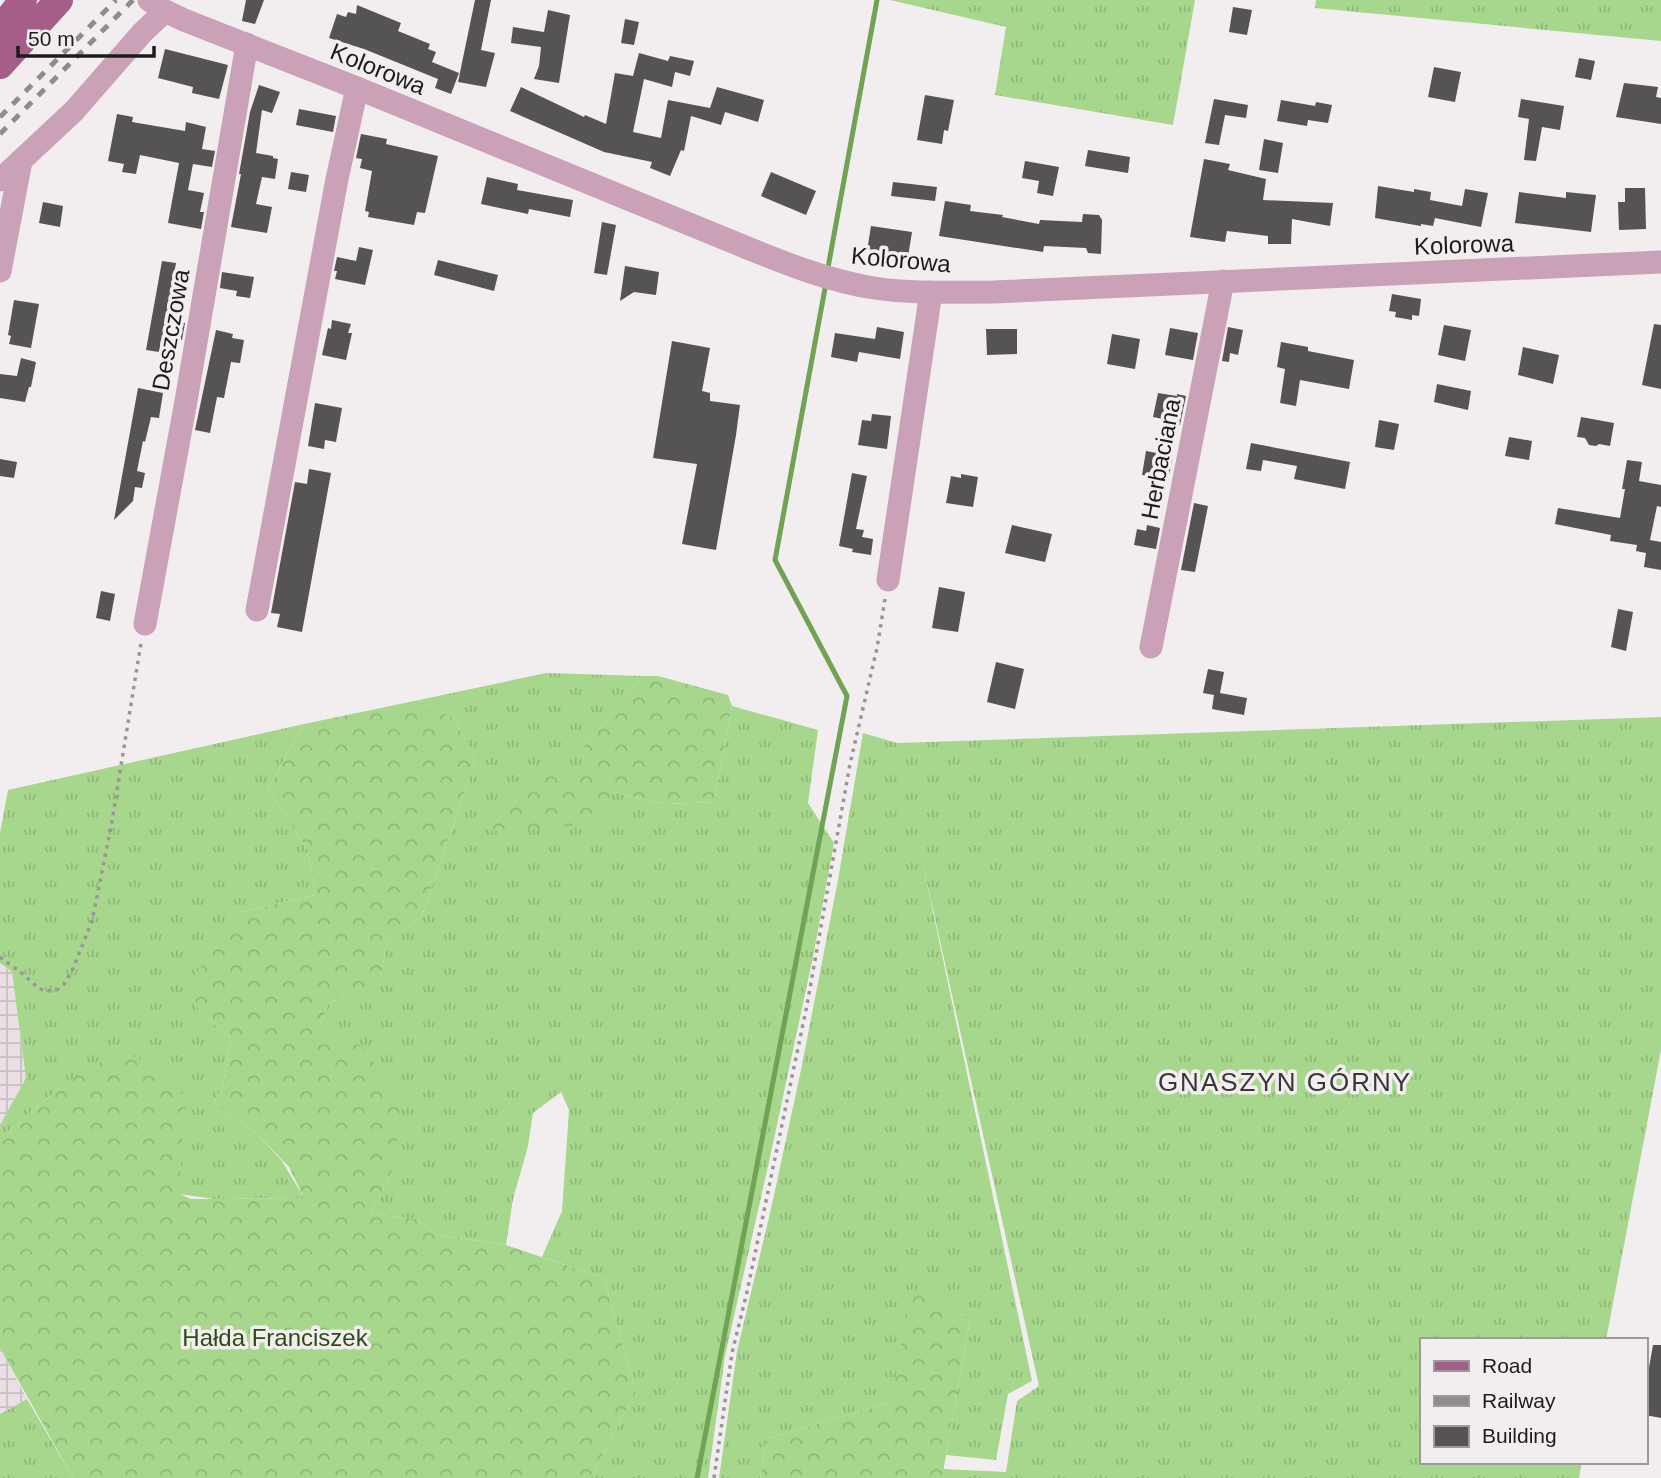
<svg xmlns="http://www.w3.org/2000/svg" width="1661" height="1478" font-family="Helvetica,sans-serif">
<defs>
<pattern id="industrial-grid" width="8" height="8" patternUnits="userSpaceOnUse" patternTransform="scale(1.75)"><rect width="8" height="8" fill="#eadfe5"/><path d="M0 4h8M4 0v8" fill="none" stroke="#c8bfc4"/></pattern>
<pattern id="grass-tufts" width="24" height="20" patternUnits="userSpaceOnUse" patternTransform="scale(1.75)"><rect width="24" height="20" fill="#a6d78c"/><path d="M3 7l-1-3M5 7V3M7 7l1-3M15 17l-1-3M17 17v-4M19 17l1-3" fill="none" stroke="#8eb878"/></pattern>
<pattern id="forest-crowns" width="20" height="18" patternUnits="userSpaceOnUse" patternTransform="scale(1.75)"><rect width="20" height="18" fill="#a6d78c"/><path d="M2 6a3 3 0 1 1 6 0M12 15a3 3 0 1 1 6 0" fill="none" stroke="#8eb878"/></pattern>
</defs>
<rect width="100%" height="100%" fill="#f2eef0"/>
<g fill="url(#industrial-grid)">
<path d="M0 964 12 972 26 1078 0 1125Z"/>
<path d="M0 1348 27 1399 0 1414Z"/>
</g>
<g fill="url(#grass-tufts)">
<path d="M890 0H1195L1173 125 995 95 1006 27Z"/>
<path d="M1316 0H1661V41L1315 8Z"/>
<path d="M546 673 643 676 608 719 584 746V771H530L515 802 490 830 612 792 667 804 714 802 732 706 818 730 808 803 834 843 813 957 769 1162 725 1356 708 1478H590L636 1392 604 1278 542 1257 562 1211 569 1110 561 1092 533 1113 528 1146 513 1199 506 1245 438 1235 416 1219 370 1214 391 1174 319 1028 328 1005 345 994 380 979 387 942 422 916 475 762 455 719 419 700Z"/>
<path d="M1661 717V1050L1606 1340H1421V1462H1582L1579 1478H942L943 1469 1006 1472 1017 1401 1039 1386 922 860 1032 1381 1008 1394 996 1460 946 1455 970 1320 892 1402 766 1439 760 1478H719L737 1351 771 1209 801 1070 838 880 863 733 897 743Z"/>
<path d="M304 724 268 789 308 850 315 895 241 912 198 1010 231 1039 223 1085 214 1103 257 1134 282 1161 304 1198 214 1199 179 1194 181 1153 66 1083 0 1138V1125L26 1078 12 972 0 963V833L8 790Z"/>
<path d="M27 1399 73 1478H0V1414Z"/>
</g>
<g fill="url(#forest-crowns)">
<path d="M643 676H658L728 695 732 706 714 802 667 804 612 792 598 823 518 831H489L515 802 530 770 584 771V746L608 719Z"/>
<path d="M419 700 455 719 475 762 422 916 387 942 380 979 366 997 345 994 328 1005 319 1028 361 1046 376 1064 402 1112 391 1174 370 1214 416 1219 438 1235 506 1245 604 1278 636 1392 590 1478H73L0 1348V1138L66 1083 120 1051 174 1072 186 1107 181 1153 180 1194 191 1199 304 1198 289 1167 257 1134 214 1103 223 1085 231 1039 198 1010 191 980 241 912 315 895 308 850 268 789 304 724Z"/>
<path d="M934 1290 970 1320 942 1478H760L766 1439 892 1402 909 1294Z"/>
</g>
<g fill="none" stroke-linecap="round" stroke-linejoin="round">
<g stroke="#70a353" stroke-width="5">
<path d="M827 273 877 0"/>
<path d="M697 1478 847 696 775 560 826 283"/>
</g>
</g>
<g fill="#565355">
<path d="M246 0H264L255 24 242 21Z"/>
<path d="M475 0H491L481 50 495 53 486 87 458 82Z"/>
<path d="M357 5 401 23 398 31 430 44 428 49 436 52 432 62 459 73 451 94 435 88 438 79 364 49 329 38 337 14 346 17 348 12 356 14Z"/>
<path d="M1233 7 1252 10 1247 35 1229 32Z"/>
<path d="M548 10 570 15 559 83 534 79 539 66 541 47 511 43 513 27 544 32Z"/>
<path d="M625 19 639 22 634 45 621 43Z"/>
<path d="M165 49 228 65 219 99 192 93 193 87 158 78Z"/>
<path d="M639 53 668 61 670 56 694 61 690 76 675 72 672 87 644 79 633 132 661 138 668 100 710 108 717 87 764 100 758 122 725 112 721 125 691 116 684 151 681 150 670 176 650 168 652 162 604 152 510 111 521 87 584 117 585 115 606 124 615 73 633 76Z"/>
<path d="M1579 58 1595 61 1591 80 1575 77Z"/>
<path d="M1434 67 1461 72 1455 102 1428 97Z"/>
<path d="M1624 83 1658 87 1656 97 1661 98V124L1616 117Z"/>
<path d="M259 85 280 92 272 113 262 110 256 153 273 156V158L278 159 275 179 262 177 256 204 272 207 267 233 231 227 241 174H239L250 112Z"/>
<path d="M925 95 954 100 948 131 944 130 942 144 917 140Z"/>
<path d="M1214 99 1248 105 1246 118 1225 115 1219 145 1205 143Z"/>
<path d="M1521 99 1564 106 1560 130 1542 127 1536 161 1524 160 1529 119 1518 117Z"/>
<path d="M1281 100 1315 106 1316 102 1332 105 1328 123 1308 120 1307 126 1277 121Z"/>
<path d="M299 109 336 116 333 132 296 125Z"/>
<path d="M117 114 133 117 132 122 185 131 186 122 206 127 202 149 215 151 212 167 193 164 188 190 204 193 200 212H204L201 229 168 223 179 163 140 155 136 174 122 172 124 164 108 161Z"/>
<path d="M361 134 387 139 386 144 438 156 425 213 417 212 414 225 368 217 369 212 365 211 372 171 360 168 362 159 356 158Z"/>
<path d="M1264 139 1283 143 1278 173 1259 170Z"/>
<path d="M1088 150 1130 157 1128 173 1085 166Z"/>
<path d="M1204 159 1230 164 1228 170 1266 179 1263 200 1333 203 1330 226 1292 219 1291 244H1268V236L1227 231 1225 242 1190 237Z"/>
<path d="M1025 161 1059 167 1053 196 1037 193 1039 181 1022 178Z"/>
<path d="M291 172 309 175 306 192 288 189Z"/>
<path d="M771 172 816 191 806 215 761 196Z"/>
<path d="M487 177 518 184 517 190 573 200 570 217 529 209 528 214 481 204Z"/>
<path d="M893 182 937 187 935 201 891 196Z"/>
<path d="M1378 186 1414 192V189L1431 192 1430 200 1462 206 1465 189 1488 193 1481 227 1435 218 1433 226 1421 224V226L1375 218Z"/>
<path d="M1625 188H1645L1646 229 1619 230 1618 202H1625Z"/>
<path d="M1519 192 1566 198V192L1596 195 1591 232 1515 223Z"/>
<path d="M945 201 971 205 970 211 1003 215 1002 217 1039 224 1040 220 1082 222 1083 214 1099 215 1102 220 1101 254 1088 253 1086 248 1044 246 1043 252 939 236Z"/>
<path d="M43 202 63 206 60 227 39 223Z"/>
<path d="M602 222 616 225 607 275 594 273Z"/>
<path d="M871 226 912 232 908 257 867 251Z"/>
<path d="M359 247 373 250 365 285 335 279 337 271H334L337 257 356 261Z"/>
<path d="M438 260 498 275 494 291 434 275Z"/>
<path d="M162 261 176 263 168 310 183 313 182 322 185 323 182 340 168 337V341L161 340 159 352 146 350Z"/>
<path d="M625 266 659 272 656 295 634 292 620 301Z"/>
<path d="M222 272 254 277 250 298 236 296 237 291 220 288Z"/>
<path d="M1392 294 1421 299 1419 316 1412 315V320L1395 317 1396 312 1389 311Z"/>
<path d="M14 300 39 304 31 348 9 344 11 336 8 335Z"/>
<path d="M332 320 351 324 348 333H352L346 360 322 355 328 328 331 329Z"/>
<path d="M1654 324 1661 325V389L1642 385Z"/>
<path d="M1444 325 1471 330 1465 361 1438 355Z"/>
<path d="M877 327 904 332 900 359 859 352 857 362 831 357 835 333 875 339Z"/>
<path d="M1228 327 1243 330 1238 355 1230 353 1229 362 1222 361Z"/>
<path d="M1170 328 1198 333 1193 360 1165 355Z"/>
<path d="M986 329H1017V354L987 355Z"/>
<path d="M216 330 233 334 232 338 244 340 240 363 231 362 224 398 217 397 210 433 195 430Z"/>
<path d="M1112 334 1140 339 1135 369 1107 364Z"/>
<path d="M672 341 710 348 702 391 710 393V401L740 405 736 435 716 550 682 544 697 464 653 458Z"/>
<path d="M1281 342 1308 347V351L1354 360 1349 389 1300 380 1296 406 1280 403 1285 369 1277 367Z"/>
<path d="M1523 347 1559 355 1553 384 1518 375Z"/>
<path d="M21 358 36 362 31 387H29L25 402 0 398V374L17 376Z"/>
<path d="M1437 384 1471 391 1468 410 1434 402Z"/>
<path d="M138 388 163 393 159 418 151 417 145 442 143 441 137 471 145 473 142 488 135 487 133 501 114 520Z"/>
<path d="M1158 393 1177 396V394L1186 396 1180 425 1172 424 1173 421 1153 417Z"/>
<path d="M315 403 342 408 336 442 325 440 324 449 308 446Z"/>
<path d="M872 414 891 416 887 449 858 445 862 420 871 421Z"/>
<path d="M1581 417 1614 423 1610 446 1599 444 1596 446 1589 445 1585 438 1577 437Z"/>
<path d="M1379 420 1399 424 1394 450 1375 447Z"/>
<path d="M1509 437 1532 441 1529 460 1505 456Z"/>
<path d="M1251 443 1350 462 1345 489 1294 479 1297 466 1263 460 1261 471 1246 469Z"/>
<path d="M1146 451 1173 456 1168 480 1142 475Z"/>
<path d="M0 459 17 462 14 478 0 476Z"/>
<path d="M1627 460 1642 462 1639 481 1661 485V507L1657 506 1650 540 1661 542V570L1644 567 1646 553 1636 551 1637 545 1610 541 1611 535 1555 524 1558 508 1620 518 1625 489H1622Z"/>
<path d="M309 469 331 473 302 632 277 627 280 614 271 613 295 482 307 484Z"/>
<path d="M852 473 867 476 856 529 864 530 862 537 873 539 871 555 852 552 853 549 839 546Z"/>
<path d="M961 474 978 477 973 507 946 503 951 476 961 478Z"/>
<path d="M1194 503 1208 506 1195 572 1181 570Z"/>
<path d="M1012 525 1052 534 1045 562 1005 553Z"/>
<path d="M1147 525 1160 528 1156 549 1134 545 1137 529 1146 531Z"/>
<path d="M939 587 965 592 958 632 932 628Z"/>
<path d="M101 591 115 594 110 621 96 618Z"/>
<path d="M1618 609 1633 612 1626 651 1611 647Z"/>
<path d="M996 662 1024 669 1015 709 987 702Z"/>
<path d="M1208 669 1224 672 1220 693 1247 698 1244 715 1212 709 1214 695 1203 693Z"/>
<path d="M1653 1345H1661V1418L1645 1415V1390Z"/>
</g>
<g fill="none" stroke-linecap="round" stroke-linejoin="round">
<g stroke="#999698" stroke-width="3.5" stroke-dasharray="3.5 5" stroke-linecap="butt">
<path d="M0 957 23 974 36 986 44 991 57 990 64 984 72 971 92 921 111 827 141 643"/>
<path d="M714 1478 732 1353 747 1292 807 1005 850 764 877 648 885 599"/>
</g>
<g stroke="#caa1b7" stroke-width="23">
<path d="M149 0 165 11 184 20 357 88 745 247C787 264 829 281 874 288 913 294 954 292 994 292L1661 262"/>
<path d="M0 180 74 111 142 33 165 11"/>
<path d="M0 271 21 161"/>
<path d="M888 580 931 292"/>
<path d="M257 610 337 179 357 88"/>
<path d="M145 624 186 401 247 44"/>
<path d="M1151 647 1223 281"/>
</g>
<g stroke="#a45e88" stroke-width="28">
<path d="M0 30 23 0"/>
<path d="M0 65 59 0"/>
</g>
<g stroke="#8f8c8e" stroke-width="5" stroke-dasharray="9 9" stroke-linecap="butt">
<path d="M0 117 116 0"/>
<path d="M0 134 133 0"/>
</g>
</g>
<g text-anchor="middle" stroke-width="7" stroke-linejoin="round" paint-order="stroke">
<g font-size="24" fill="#1d1c1d" stroke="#f2eef0">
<text transform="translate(378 69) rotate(22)" y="8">Kolorowa</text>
<text transform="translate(1464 245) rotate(-2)" y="8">Kolorowa</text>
<text transform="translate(901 260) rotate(5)" y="8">Kolorowa</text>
<text transform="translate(171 330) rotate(-80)" y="8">Deszczowa</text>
<text transform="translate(1161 459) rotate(-79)" y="8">Herbaciana</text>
</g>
<g font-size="24" fill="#2b4d15" stroke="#f2eef0">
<text x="275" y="1346">Hałda Franciszek</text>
</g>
<g font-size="26" letter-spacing="2" fill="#3a3739" stroke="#f2eef0">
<text x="1285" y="1091">GNASZYN GÓRNY</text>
</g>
</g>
<rect x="1420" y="1338" width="228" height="126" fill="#f2eef0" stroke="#9d9a9c" stroke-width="2"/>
<rect x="1434" y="1361" width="35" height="10" fill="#a45e88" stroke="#9d9a9c" stroke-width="2"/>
<text x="1482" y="1373" font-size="21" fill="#1d1c1d">Road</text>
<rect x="1434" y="1396" width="35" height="10" fill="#8f8c8e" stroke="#9d9a9c" stroke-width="2"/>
<text x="1482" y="1408" font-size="21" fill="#1d1c1d">Railway</text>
<rect x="1434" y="1426" width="35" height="21" fill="#565355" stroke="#9d9a9c" stroke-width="2"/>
<text x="1482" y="1443" font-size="21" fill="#1d1c1d">Building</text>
<path d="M18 46v10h136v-10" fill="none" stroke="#1d1c1d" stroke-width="3.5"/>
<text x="28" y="46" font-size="21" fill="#1d1c1d" stroke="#f2eef0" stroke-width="5" paint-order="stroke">50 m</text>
</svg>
